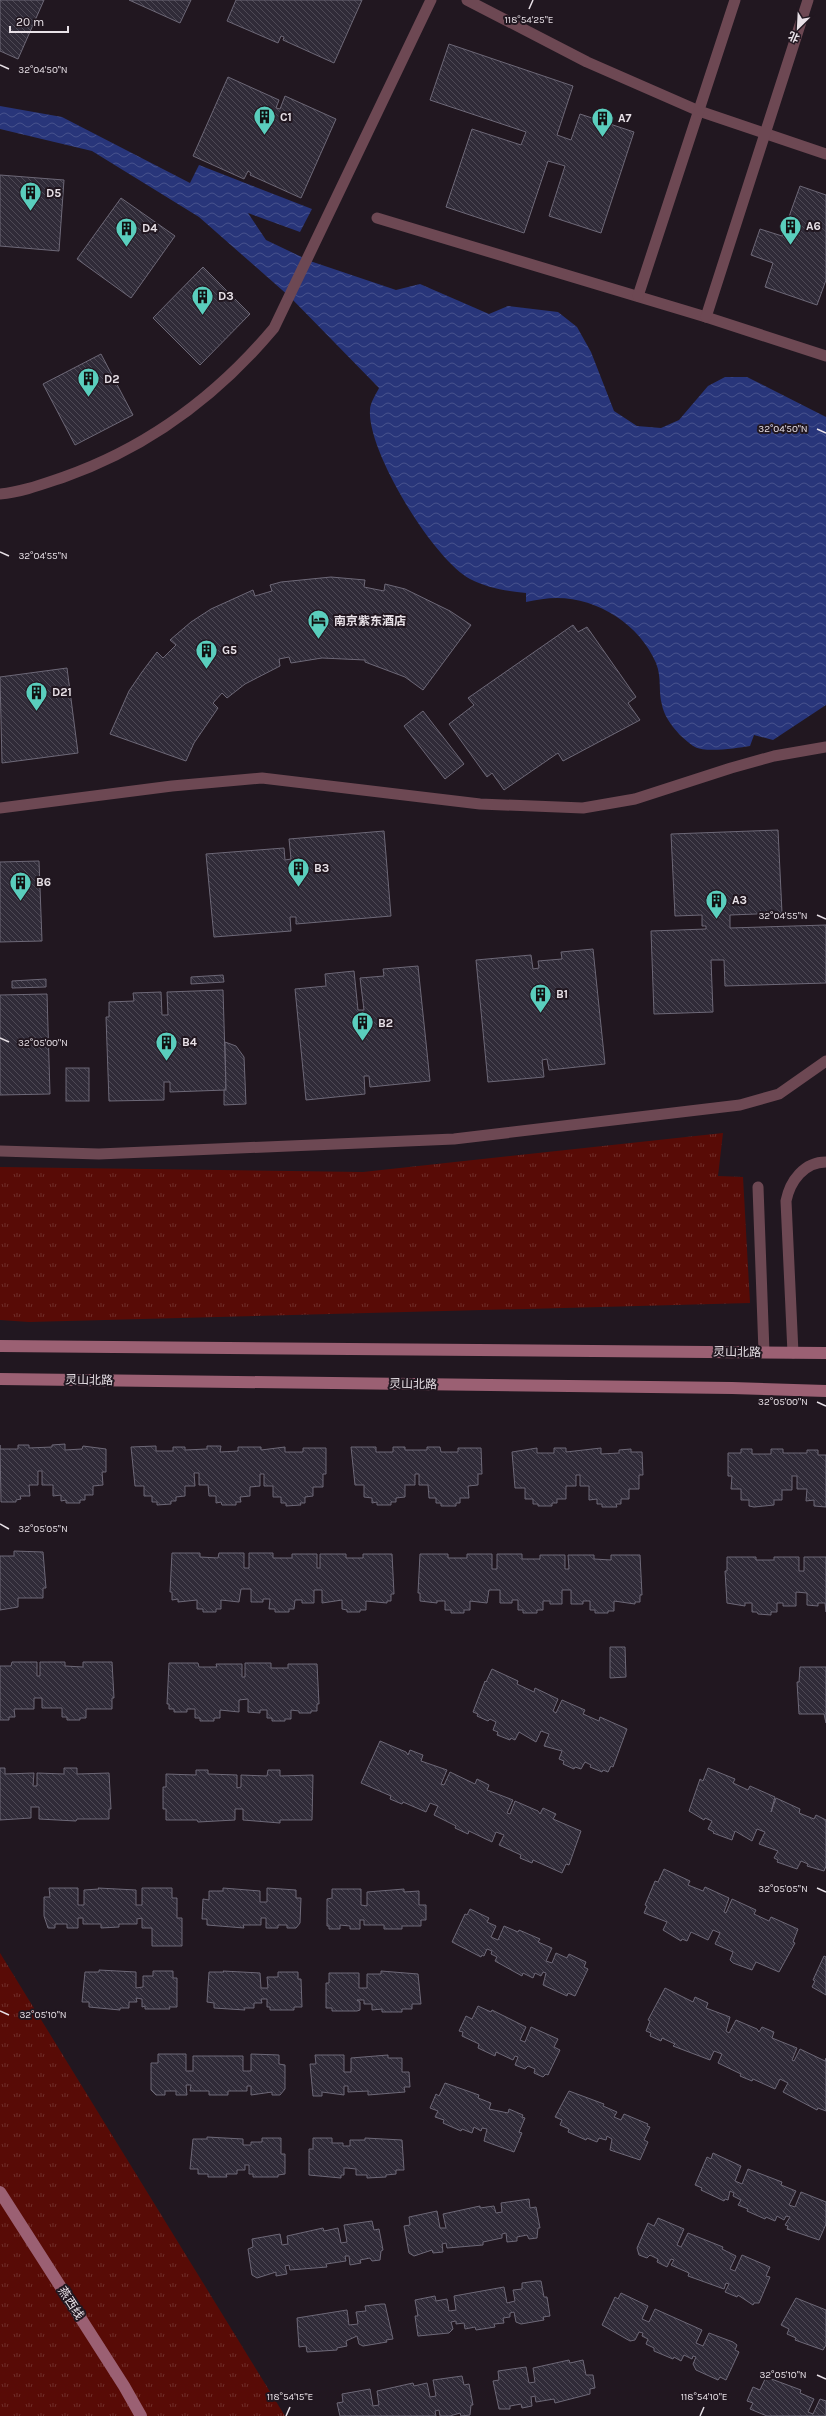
<svg xmlns="http://www.w3.org/2000/svg" width="826" height="2416" font-family="Karla,'Noto Sans SC',sans-serif">
<defs>
<pattern id="park-tufts" width="24" height="20" patternUnits="userSpaceOnUse"><rect width="24" height="20" fill="#580b06"/><path d="M3 7l-1-3M5 7V3M7 7l1-3M15 17l-1-3M17 17v-4M19 17l1-3" fill="none" stroke="#702e2a"/></pattern>
<pattern id="water-waves" width="16" height="10" patternUnits="userSpaceOnUse"><rect width="16" height="10" fill="#28357a"/><path d="M0 5q4-4 8 0t8 0" fill="none" stroke="#47528d"/></pattern>
<pattern id="building-back-hatch" width="6" height="6" patternUnits="userSpaceOnUse"><rect width="6" height="6" fill="#302b38"/><path d="M-1 5l2 2M0 0l6 6M5-1l2 2" fill="none" stroke="#4e4955"/></pattern>
</defs>
<rect width="100%" height="100%" fill="#211720"/>
<g fill="url(#park-tufts)">
<path d="M723 1133 718 1176 743 1177 750 1303 29 1322 0 1320V1167L363 1172Z"/>
<path d="M0 1953 285 2416H0Z"/>
</g>
<path fill="url(#water-waves)" d="M0 106 62 117 190 183 199 165 312 209 300 232 248 213 266 240 310 261 396 290 420 284 489 314 508 306 558 312 577 327 591 352 614 411 637 426 661 428 679 420 708 386 725 377H747L826 417V705L773 740 754 735 750 746C737 748 706 753 695 747 682 739 665 721 662 705 658 691 662 678 656 663 640 625 598 598 557 598 547 598 536 600 526 602V593C507 591 487 588 470 579 433 559 367 451 370 410 370 403 376 394 379 388L290 297 199 217 92 151 0 129Z"/>
<g fill="url(#building-back-hatch)" stroke="#6d6877">
<path d="M0 0H44L18 59 0 51Z"/>
<path d="M129 0H191L180 23Z"/>
<path d="M236 0H362L334 63 283 40 284 37 281 36 278 43 227 21Z"/>
<path d="M449 44 573 86 557 135 571 140 580 114 634 132 601 233 549 216 565 166 548 161 524 233 446 207 472 129 521 145 526 132 430 100Z"/>
<path d="M228 77 279 100 276 108 280 109 285 96 336 119 301 198 250 175 251 173 248 171 244 179 193 156Z"/>
<path d="M0 175 64 180 59 251 0 246Z"/>
<path d="M800 186 826 195V280L817 305 765 287 773 263 751 255 760 229 782 236Z"/>
<path d="M121 198 175 236 131 298 77 259Z"/>
<path d="M203 267 250 314 200 365 153 318Z"/>
<path d="M101 354 133 415 75 445 43 384Z"/>
<path d="M331 577 365 580 364 587 384 591 385 584 405 589 450 611 471 625 423 690 405 677 365 662V660L322 658 291 663 289 657 279 659 280 666 245 684 227 698 222 693 213 703 218 708 194 743 186 761 110 734 129 691 142 672 157 652 163 658 176 645 170 640 191 622 211 609 253 590 255 596 272 591 270 585 281 582Z"/>
<path d="M573 625 578 632 587 627 636 697 628 703 640 720 563 761 558 753 504 790 492 773 487 777 449 724 474 705 468 698Z"/>
<path d="M67 668 78 753 2 763 0 677Z"/>
<path d="M423 711 464 764 445 779 404 726Z"/>
<path d="M778 830 782 913 730 915V928L826 925V983L725 986 724 960H711L713 1012 654 1014 651 931 706 929V926H702V915L675 916 671 834Z"/>
<path d="M384 831 391 916 296 924V917H290L291 931 214 937 206 854 284 848 285 860 291 859 289 839Z"/>
<path d="M39 861 42 941 0 942V862Z"/>
<path d="M593 949 605 1064 549 1070 547 1059 542 1060 544 1077 488 1082 476 960 531 955 533 969 539 968 538 961 562 959 561 952Z"/>
<path d="M418 966 430 1081 370 1087 369 1076H364L365 1094 306 1100 295 989 326 986 325 974 354 971 358 1010H364L360 978 384 976 383 969Z"/>
<path d="M223 975 224 982 191 984V977Z"/>
<path d="M46 979V987L12 988V981Z"/>
<path d="M223 990 226 1090 170 1092V1082H164V1100L109 1101 106 1017H109V1002L134 1001 133 993 161 992 162 1015H168L167 992Z"/>
<path d="M47 994 50 1094 0 1095V995Z"/>
<path d="M225 1042 236 1046 244 1057 246 1104 224 1105V1090H226Z"/>
<rect x="66" y="1068" width="23" height="33"/>
<path d="M65 1444V1450L82 1449 83 1446 106 1449V1472H102L103 1485 93 1486V1495H85V1500H80V1503H66V1500L61 1501V1495L53 1496V1485H42V1471H38V1485H29L30 1496H20L21 1499 16 1500V1502H1L0 1445V1449H18V1445H29V1448L52 1447V1445Z"/>
<path d="M156 1446V1451H173V1447H185V1450L207 1449V1446H221L220 1452 238 1451V1447H261V1450L285 1447V1452H303V1448H326V1474H323V1487H313V1496L305 1497V1503H300L301 1505 286 1506V1503H281V1497H273V1486H264V1474H260V1486L250 1487V1496L240 1497 241 1502H236V1505H222L221 1502 216 1503V1496H209L208 1485H199V1473H194L195 1486H185V1496L176 1497V1501H171V1504L157 1505V1502H152V1496H144V1486H135L131 1447Z"/>
<path d="M351 1447H376V1452H393V1447H405V1450H427V1447H440L441 1452H458V1448H481L482 1474H478V1485L468 1486 469 1498H460V1503H456V1506H441V1503H436V1498H429L428 1485H419V1474H415V1485H405V1497L396 1498V1502H391V1505H377V1502L372 1503V1498L364 1497V1485H355Z"/>
<path d="M537 1448V1453H554V1448H566V1452L601 1448V1454L619 1453V1450L631 1449V1452H642L643 1475H639V1489H629V1499H621V1504H616L617 1507H602V1504H597V1499L589 1500V1486H580V1475H576V1486H566V1499H557V1503H552V1506H538V1504H533V1499H525V1488H515L512 1452Z"/>
<path d="M741 1449H752V1454H771V1449H783V1453H807V1450H818V1455H826V1507L814 1506V1500L806 1501 807 1489H797V1476H792V1490H782V1500H774V1505L754 1507 749 1506V1500H741V1489H731L732 1476H728V1453H741Z"/>
<path d="M14 1551 43 1552 46 1588H43V1598H18V1607L0 1610V1556H14Z"/>
<path d="M172 1553H200V1557L218 1558 219 1553H244V1568H249V1553H273V1558H292V1554H317V1568H320V1554H346V1558H363V1554H392L394 1594H391V1601H387V1603L366 1601V1610H360V1612H347V1610L342 1609V1600L322 1603V1590H314V1603H302V1600H295L294 1609H289V1612H275V1609H269L270 1599H263V1602H251V1589H241L239 1602 221 1600V1609H216V1612H203V1609H197V1600L178 1602V1599L172 1600V1592H170Z"/>
<path d="M420 1554H448V1558H467V1554H492V1569H497V1554H522V1559H540V1555H565V1569H569L568 1555H594V1559L611 1560V1555H640L642 1595H640V1602H635V1604L614 1601V1611H608V1613H595V1610H590V1601H583V1604H571V1590H562V1604H550V1601H543V1610H537V1613H523V1610H518V1600H512V1603H500V1590H489L487 1603 470 1601V1610H464V1613H451V1610H445V1601H437V1603L420 1601V1593H418Z"/>
<path d="M727 1557H756V1560H774V1557H799V1571H804V1557H826V1612L825 1603H818V1606L807 1605V1593L796 1592V1606H783V1603H777V1612H771V1615L758 1614 757 1612H752V1603H745V1606L727 1603 725 1571H727Z"/>
<path d="M610 1647H625L626 1677 610 1678Z"/>
<path d="M12 1662H37V1676H40V1662H65V1666L83 1667V1662H112L114 1698H112V1709H86V1718H80V1720H67V1717H62V1708H42V1698H34V1709H14L15 1717H9V1720H0V1666H11Z"/>
<path d="M169 1663H198L199 1667H217L216 1664H242V1677H245V1663H271V1668H288V1664H317L319 1704H317V1711H311V1713H299V1711L291 1710V1719H285V1721H272V1718H267V1710H260V1713L248 1712V1699L239 1700V1712L220 1710V1718H214V1721H200V1718H195V1709H187V1712H174V1709H169V1704H167Z"/>
<path d="M800 1667H826V1723L824 1714H799L797 1682H799Z"/>
<path d="M492 1669 518 1681 517 1684 534 1692 535 1688 558 1699 553 1711 556 1713 562 1700 585 1710 583 1714 599 1721 600 1717 627 1729 613 1767 611 1766 608 1772 603 1770 602 1772 590 1767 591 1765 585 1762 581 1769 575 1767 574 1769 563 1764 564 1761 559 1759 562 1751 544 1746 549 1734 541 1731 536 1742 519 1732 515 1740 511 1738 510 1740 497 1735 498 1732 493 1730 496 1722 490 1719 488 1721 477 1716 478 1714 473 1712 485 1681 486 1682Z"/>
<path d="M380 1741 406 1752 408 1755 410 1750 423 1755 421 1761 447 1770 441 1784 444 1785 450 1772 475 1784 477 1779 489 1785 487 1790 513 1800 507 1813 510 1814 515 1801 538 1811 540 1814 543 1808 556 1814 553 1819 581 1831 569 1865 566 1864 562 1873 533 1860 532 1863 520 1858 521 1855 499 1845 504 1835 496 1832 492 1842 469 1831 468 1834 455 1828 456 1826 434 1815 438 1806 430 1803 426 1812 403 1802 402 1804 390 1799 391 1796 361 1783Z"/>
<path d="M0 1768H5V1774L34 1773 33 1786H37V1773L64 1774V1768H77V1774L109 1773 111 1809H109V1819H77L76 1821 39 1819V1807H31V1818L0 1820Z"/>
<path d="M708 1768 735 1779 733 1783 748 1790 750 1786 775 1797 771 1812 776 1798 800 1809 799 1813 814 1819 816 1815 826 1820V1866L824 1871 807 1866 808 1864 801 1861 797 1869 777 1862 778 1860 774 1858 778 1851 759 1844 765 1832 757 1829 752 1841 735 1831 732 1840 713 1833 714 1832 708 1829 712 1821 705 1818 704 1820 689 1811 700 1779 703 1781Z"/>
<path d="M196 1770H208V1774L237 1775V1788L241 1787V1775L267 1776 268 1770H280V1776L313 1775 312 1820H280V1823L243 1820V1809H235V1820L198 1822 197 1820H166V1809H163V1787H166V1774L196 1775Z"/>
<path d="M664 1869 690 1881 688 1885 703 1891 705 1887 729 1898 724 1912 726 1913 732 1899 756 1910 754 1914 769 1921 771 1917 798 1929 793 1942 795 1943 779 1972 756 1962 752 1970 733 1963 730 1960 733 1952 715 1944 720 1933 713 1930 708 1940 691 1932 687 1941 682 1939 681 1941 663 1930 667 1922 644 1913 647 1906 645 1905 655 1881 658 1882Z"/>
<path d="M49 1888H78V1905H84V1890L99 1889 98 1888 136 1890V1905H142V1888H172V1898H177V1918H182V1946H152V1928H142V1918L137 1919V1924H119V1927L101 1928V1924H83V1918H78V1928H67V1924H55V1928H48L44 1916V1897H50Z"/>
<path d="M223 1888 260 1891V1902H267V1888L296 1890V1898H301L300 1923 296 1928H287V1925H278V1928H266V1918H261V1925H243L244 1928 207 1925V1919H202L203 1899 209 1900V1891H223Z"/>
<path d="M332 1889H361V1905L367 1906V1892L404 1889V1892L419 1891V1905H426V1920H421V1926H402V1929H384V1925H364V1920H360V1929H350V1926L340 1925V1929H329V1926H327V1899L332 1898Z"/>
<path d="M470 1909 489 1918 487 1922 496 1926 491 1937 498 1940 504 1926 518 1932 519 1930 540 1939 538 1942 552 1948 546 1961 552 1963 556 1953 567 1958 569 1954 586 1962 584 1967 588 1969 575 1996 568 1993 567 1996 543 1985 546 1973 543 1972 541 1976 535 1973 533 1978 523 1973 522 1976 495 1961 497 1957 491 1954 492 1951 487 1949 484 1956 482 1955 481 1957 452 1942 465 1914 467 1915Z"/>
<path d="M824 1956 826 1957V1995L812 1987 815 1981 813 1980Z"/>
<path d="M99 1970 136 1972V1988L143 1987V1976H153V1971H173V1978H177V2007H169L170 2009H145V2006L142 2007V1999L136 1998 137 2002H129V2008H120V2010L89 2007V2002H82L85 1972H99Z"/>
<path d="M223 1971 260 1973 261 1988H268L267 1977H278V1972H298V1979H301L302 2007H294V2010H270V2007H267V1999H261L262 2003H254V2008H244L245 2010 214 2008V2003L207 2002 209 1972H224Z"/>
<path d="M381 1971 418 1974 421 2004H412V2009H402V2012H382V2009L372 2010V2004H364V2000H357L360 2002V2010L357 2011H332V2008H326V1983H329V1973H359V1988H367V1974H381Z"/>
<path d="M665 1988 693 2002 695 1997 708 2003 706 2008 730 2017 726 2031 729 2033 736 2020 757 2029 759 2032 762 2027 774 2032 772 2038 797 2048 792 2060 794 2061 800 2049 825 2061 826 2058V2111L818 2108 817 2110 783 2092 788 2083 780 2079 775 2089 753 2079 752 2081 740 2076 741 2074 718 2063 722 2054 714 2051 710 2060 673 2046 675 2044 662 2038 661 2041 650 2036 651 2033 646 2031 650 2021 648 2020Z"/>
<path d="M478 2006 491 2012 492 2010 526 2027 520 2040 525 2042 531 2027 558 2039 554 2047 560 2050 548 2075 546 2074 543 2077 534 2073 535 2069 528 2066 525 2069 515 2065 518 2057 515 2056 513 2060 496 2052 495 2056 478 2048 479 2044 462 2036 463 2032 459 2031 466 2016 472 2019Z"/>
<path d="M158 2054H186V2071H193V2056H243V2071H251V2054L279 2055V2064L285 2065V2089L280 2095H272V2092L251 2095V2086H247V2091H228V2095H209V2091H190L191 2085H186L187 2095H176V2091H165V2095H156L151 2090V2063H158Z"/>
<path d="M315 2055H344V2072H351V2058L388 2055V2058H402V2072H409L410 2087H404L405 2092 368 2095V2091L348 2092V2086H344V2095L322 2092V2096H313L310 2064H316Z"/>
<path d="M445 2083 479 2095 478 2098 491 2103 489 2109 508 2113 509 2109 523 2115 522 2117 525 2118 519 2132 522 2133 514 2152 484 2141 487 2129 482 2128 481 2131 474 2127 472 2133 462 2129 461 2131 443 2123 444 2120 435 2117 438 2111 430 2108 436 2094 439 2096Z"/>
<path d="M569 2091 604 2104 603 2106 617 2112 614 2117 621 2120 624 2114 648 2124 647 2126 650 2127 644 2140 648 2142 640 2160 610 2150 612 2139 607 2136 606 2140 599 2138 597 2142 587 2138 586 2140 568 2132 569 2129 560 2125 562 2120 555 2117Z"/>
<path d="M207 2137 243 2139V2145H251V2142H262V2138H281V2154H285V2174L278 2175V2177H253V2174H249V2165H245V2170H237V2174H226L227 2177H208V2174H198V2169H190L193 2139H207Z"/>
<path d="M313 2138H332V2143H343V2146H350V2140H365V2138L402 2140 404 2170H396V2174L386 2175V2177L367 2178V2175H356V2169L347 2168H344V2175H341V2178L309 2175V2149H313Z"/>
<path d="M713 2153 741 2166 735 2181 742 2184 748 2169 782 2182 781 2185 796 2191 789 2205 795 2207 801 2192 826 2202V2224L819 2240 787 2229 788 2226 785 2225 790 2217 786 2216 784 2220 777 2216 775 2221 766 2217 765 2219 747 2211 748 2209 738 2205 741 2200 733 2196 734 2193 730 2191 728 2200 725 2199 724 2201 701 2190 702 2188 695 2185 707 2157 711 2159Z"/>
<path d="M529 2199 530 2208 536 2207 540 2228H538L537 2238 529 2239 527 2235 517 2237V2241L507 2242 506 2233 502 2234V2238L483 2242V2245L447 2248 446 2243 442 2244 443 2252 433 2253 432 2250 414 2256 409 2253 404 2226 410 2225 409 2217 437 2211 440 2228H446L443 2214 480 2206V2208L494 2206 496 2213 502 2212 501 2203Z"/>
<path d="M658 2218 684 2229 677 2245 681 2247 688 2233 723 2247 722 2249 736 2256 730 2269 735 2271 742 2255 770 2267 766 2276 770 2277 759 2303H754L753 2305 738 2295 737 2297 725 2292 729 2284 726 2283 724 2289 688 2276 689 2273 671 2265 674 2260 671 2259 667 2267 657 2262 658 2259 650 2255 647 2258 639 2255 637 2248 648 2223 654 2226Z"/>
<path d="M372 2221 374 2230 379 2229 383 2250 381 2251 380 2260 372 2261 370 2258 360 2260 361 2263 350 2265 349 2256H345L346 2261 326 2264 327 2267 290 2270 289 2265 285 2266 287 2274 276 2276V2272L257 2278 252 2275 248 2249 253 2247 252 2239 280 2234 282 2245 288 2244 287 2236 323 2228 324 2231 338 2228 341 2243 347 2242 344 2225Z"/>
<path d="M536 2281H541L544 2297H547L550 2316 543 2317 544 2320 521 2324 516 2322 514 2312 510 2313V2317L503 2318 504 2323 494 2324 495 2327 476 2330 475 2327 465 2329 464 2323 456 2324V2321L451 2322 453 2329 449 2333 418 2336 415 2316H418L415 2300 435 2296 436 2301 447 2299 449 2311 456 2310 454 2296 504 2287 507 2303 515 2301 513 2290 522 2289V2283Z"/>
<path d="M621 2293 648 2306 642 2319 649 2322 655 2309 702 2330 696 2343 703 2346 709 2333 733 2342 737 2345 735 2350 739 2352 726 2380 720 2377 718 2380 696 2370 693 2364 696 2357 693 2356 692 2359 684 2355 681 2361 674 2357 673 2359 654 2351V2348L646 2344 648 2339 642 2336 643 2333 639 2332 635 2340 630 2341 602 2325 615 2297 618 2299Z"/>
<path d="M796 2298 826 2310V2345L823 2350 795 2340 796 2338 787 2334 789 2329 781 2325Z"/>
<path d="M381 2304H385L393 2339 386 2340 387 2342 363 2346 359 2344 357 2336 346 2341 347 2346 337 2348V2350L307 2352 306 2346 299 2347 297 2318 347 2310 349 2325 358 2324 356 2312 366 2311 365 2306Z"/>
<path d="M569 2360 570 2363 583 2360 586 2375H593L595 2388 590 2389V2394L555 2403 554 2399 536 2402 535 2396 531 2397 532 2406 522 2408 521 2404 510 2406V2409H499L493 2381 499 2380 498 2371 526 2367 529 2383 535 2382 533 2368Z"/>
<path d="M462 2376 464 2385 469 2384 473 2405H471L470 2415 461 2416 460 2413 450 2416H440L439 2410 435 2411 436 2416H340L337 2403 343 2402 342 2394 370 2389 373 2406 379 2405 377 2391 413 2383 414 2386 427 2383 430 2397 436 2396 433 2380Z"/>
<path d="M766 2377 801 2390 800 2393 814 2399 808 2412 813 2414 820 2399 826 2401V2416H767L750 2409 753 2403 747 2401 753 2387 760 2390Z"/>
</g>
<g fill="none" stroke-linecap="round" stroke-linejoin="round">
<g stroke="#6d4853" stroke-width="11">
<path d="M467 0 587 62 699 111 826 154"/>
<path d="M377 218 706 317 826 356"/>
<path d="M638 296 735 0"/>
<path d="M706 317 808 0"/>
<path d="M0 494C22 492 43 484 64 477 149 447 217 396 274 328L431 0"/>
<path d="M0 808 172 786 262 778 480 804 583 808 635 799 731 768 774 756 826 747"/>
<path d="M0 1151 99 1154 454 1139 740 1105 779 1094 826 1061"/>
<path d="M758 1187 764 1352"/>
<path d="M793 1353 786 1201C790 1181 804 1162 826 1162"/>
</g>
<g stroke="#9b6073" stroke-width="12">
<path d="M0 1346 826 1353"/>
<path d="M0 1379 732 1388 826 1391"/>
<path d="M0 2192 124 2386 141 2416"/>
</g>
</g>
<path fill="none" stroke="#e8e1e7" stroke-width="1.5" d="M529 9 533 0M0 65 9 69M817 429 826 433M0 552 9 556M817 915 826 919M0 1038 9 1042M817 1402 826 1406M0 1524 9 1529M817 1888 826 1892M0 2011 9 2015M817 2375 826 2379M286 2416 290 2407M700 2416 704 2407"/>
<defs>
<symbol id="building-pin" viewBox="-11 -11 22 30"><path d="M0 17L-7.5 6A9.5 9.5 0 1 1 7.5 6Z" fill="#5acebd" stroke="#211720"/><path d="M-4-6H4V6H1V3H-1V6H-4ZM-2.5-4.3h1.7v1.8h-1.7ZM.8-4.3h1.7v1.8H.8ZM-2.5-1h1.7V.8h-1.7ZM.8-1h1.7V.8H.8Z" fill="#111"/></symbol>
<symbol id="hotel-pin" viewBox="-11 -11 22 30"><path d="M0 17L-7.5 6A9.5 9.5 0 1 1 7.5 6Z" fill="#5acebd" stroke="#211720"/><path d="M-6-4.5h1.5V1H6V5H4.5V3h-9V5H-6ZM-4 0a1.8 1.8 0 1 1 3.6 0ZM.5 0V-2.5h3Q6-2.5 6 0Z" fill="#111"/></symbol>
</defs>
<g fill-rule="evenodd">
<use href="#building-pin" x="252" y="104" width="25" height="34"/>
<use href="#building-pin" x="590" y="106" width="25" height="34"/>
<use href="#building-pin" x="18" y="180" width="25" height="34"/>
<use href="#building-pin" x="778" y="214" width="25" height="34"/>
<use href="#building-pin" x="114" y="216" width="25" height="34"/>
<use href="#building-pin" x="190" y="284" width="25" height="34"/>
<use href="#building-pin" x="76" y="366" width="25" height="34"/>
<use href="#hotel-pin" x="306" y="608" width="25" height="34"/>
<use href="#building-pin" x="194" y="638" width="25" height="34"/>
<use href="#building-pin" x="24" y="680" width="25" height="34"/>
<use href="#building-pin" x="286" y="856" width="25" height="34"/>
<use href="#building-pin" x="8" y="870" width="25" height="34"/>
<use href="#building-pin" x="704" y="888" width="25" height="34"/>
<use href="#building-pin" x="528" y="982" width="25" height="34"/>
<use href="#building-pin" x="350" y="1010" width="25" height="34"/>
<use href="#building-pin" x="154" y="1030" width="25" height="34"/>
</g>
<g text-anchor="middle" stroke-width="4" stroke-linejoin="round" paint-order="stroke">
<g font-size="12" font-weight="bold" fill="#e8e1e7" stroke="#211720" text-anchor="start">
<text x="280" y="121">C1</text>
<text x="618" y="122">A7</text>
<text x="46" y="197">D5</text>
<text x="806" y="230">A6</text>
<text x="142" y="232">D4</text>
<text x="218" y="300">D3</text>
<text x="104" y="383">D2</text>
<text x="334" y="625">南京紫东酒店</text>
<text x="222" y="654">G5</text>
<text x="52" y="696">D21</text>
<text x="314" y="872">B3</text>
<text x="36" y="886">B6</text>
<text x="732" y="904">A3</text>
<text x="556" y="998">B1</text>
<text x="378" y="1027">B2</text>
<text x="182" y="1046">B4</text>
</g>
<g font-size="12" fill="#e8e1e7" stroke="#211720">
<text transform="translate(737 1352) rotate(1)" y="4">灵山北路</text>
<text transform="translate(89 1380) rotate(1)" y="4">灵山北路</text>
<text transform="translate(413 1384) rotate(1)" y="4">灵山北路</text>
<text transform="translate(71 2303) rotate(57)" y="4">燕西线</text>
</g>
</g>
<g font-size="10" text-anchor="middle" fill="#e8e1e7" stroke="#211720" stroke-width="4" stroke-linejoin="round" paint-order="stroke">
<text x="529" y="23">118°54'25"E</text>
<text x="43" y="73">32°04'50"N</text>
<text x="783" y="432">32°04'50"N</text>
<text x="43" y="559">32°04'55"N</text>
<text x="783" y="919">32°04'55"N</text>
<text x="43" y="1046">32°05'00"N</text>
<text x="783" y="1405">32°05'00"N</text>
<text x="43" y="1532">32°05'05"N</text>
<text x="783" y="1892">32°05'05"N</text>
<text x="43" y="2018">32°05'10"N</text>
<text x="783" y="2378">32°05'10"N</text>
<text x="290" y="2400">118°54'15"E</text>
<text x="704" y="2400">118°54'10"E</text>
</g>
<g transform="translate(798 28) rotate(204)" stroke="#211720" stroke-width="3" paint-order="stroke">
<path d="M0-3L7 15L0 10L-7 15Z" fill="#e8e1e7"/>
<text y="-6" font-size="11" font-weight="bold" text-anchor="middle" fill="#e8e1e7">北</text>
</g>
<path d="M10 26v6h58v-6" fill="none" stroke="#e8e1e7" stroke-width="2"/>
<text x="16" y="26" font-size="12" fill="#e8e1e7" stroke="#211720" stroke-width="3" paint-order="stroke">20 m</text>
</svg>
